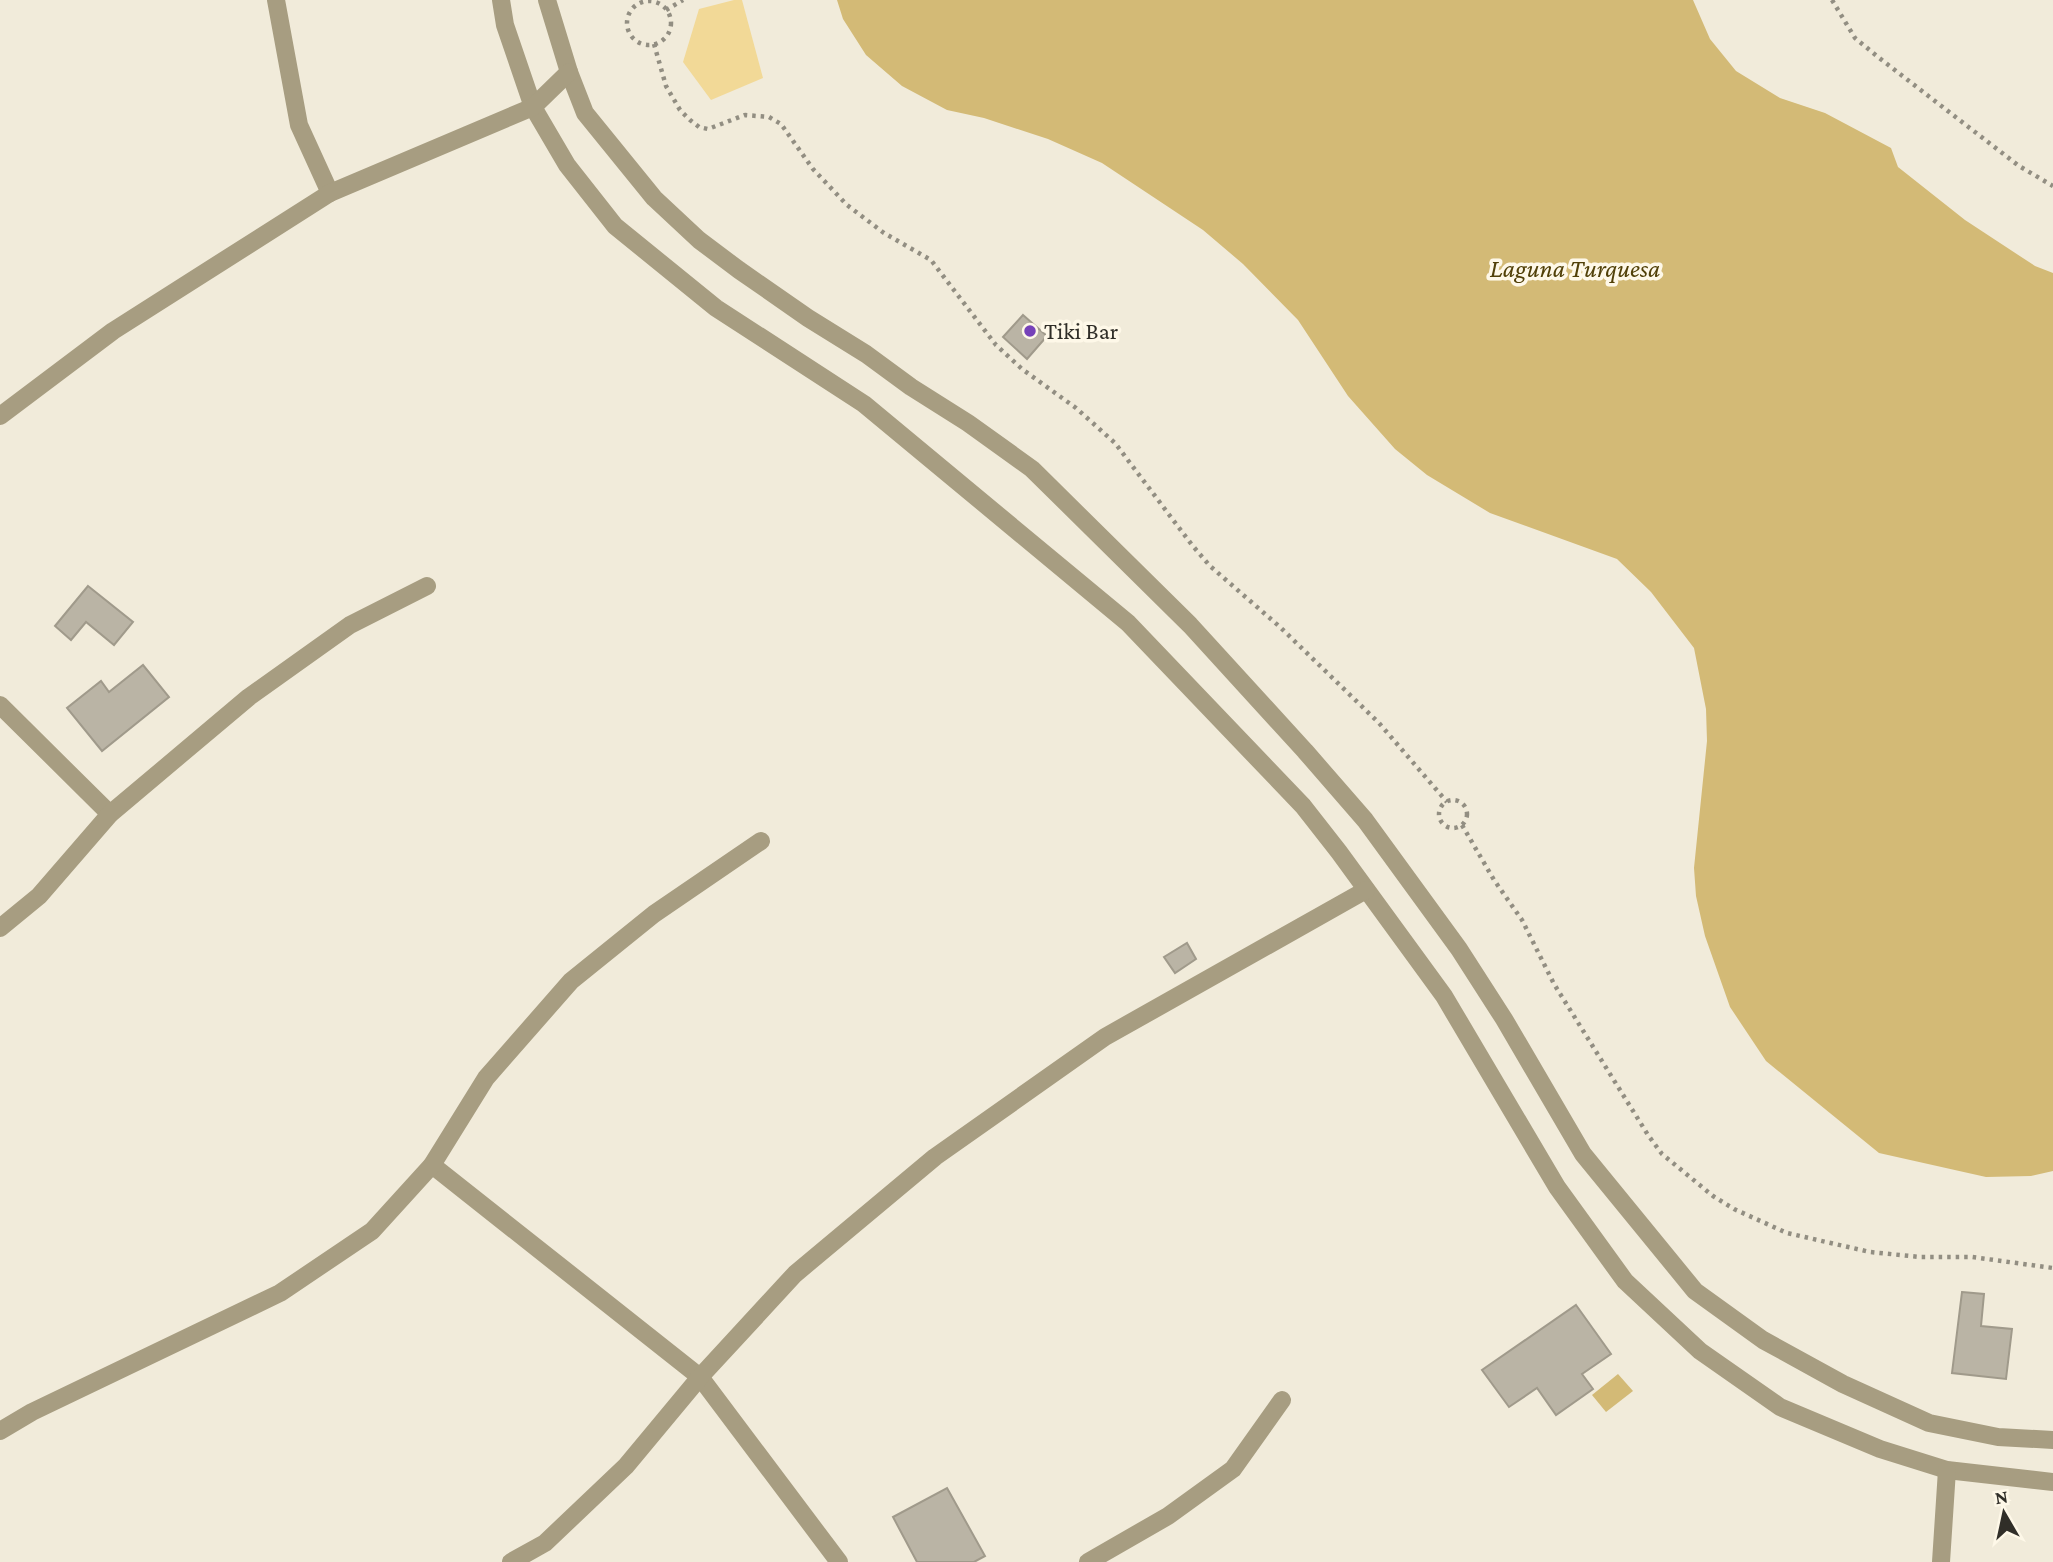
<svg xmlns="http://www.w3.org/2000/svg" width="2053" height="1562" font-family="'Crimson Pro',serif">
<rect width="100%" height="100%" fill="#f1ebda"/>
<path fill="#f2d997" d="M734 0H742L763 78 711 100 683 62 699 9Z"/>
<g fill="#d3ba76">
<path d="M837 0H1693L1710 39 1736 71 1780 98 1825 113 1891 148 1898 167 1965 220 2035 266 2053 273V1171L2031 1176 1986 1177 1879 1153 1766 1061 1730 1007 1705 936 1696 896 1694 868 1707 741 1706 709 1694 648 1651 592 1617 559 1490 513 1427 475 1395 449 1348 396 1298 320 1243 264 1203 230 1102 163 1048 139 984 118 947 110 902 86 866 55 843 19Z"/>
<path d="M1618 1374 1633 1391 1606 1412 1592 1395Z"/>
</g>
<g fill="#bab4a5" stroke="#a09a8b" stroke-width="2">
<path d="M1023 315 1047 336 1027 359 1003 337Z"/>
<path d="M88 586 133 622 114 645 86 622 71 640 55 626Z"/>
<path d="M143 665 169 697 102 751 67 708 101 681 109 692Z"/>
<path d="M1187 943 1196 959 1175 973 1164 957Z"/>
<path d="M1962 1292 1984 1294 1981 1326 2012 1329 2006 1379 1952 1373Z"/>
<path d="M1576 1305 1611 1354 1582 1374 1593 1389 1556 1415 1537 1388 1509 1407 1482 1370Z"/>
<path d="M947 1488 985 1556 974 1562H917L893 1517Z"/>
</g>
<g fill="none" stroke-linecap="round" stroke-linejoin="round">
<g stroke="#928e82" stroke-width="4.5" stroke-dasharray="3.5 5" stroke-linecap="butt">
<path d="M1832 0 1855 38 1878 57 2019 166 2053 186"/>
<circle cx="649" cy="23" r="22"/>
<path d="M666 10 683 0"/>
<path d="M654 44 666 86 680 110 690 120 699 127 708 129 745 115 769 117 781 124 813 169 847 205 884 233 931 260 996 345 1022 369 1076 408 1115 443 1192 545 1210 566 1280 627 1379 723 1447 802"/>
<circle cx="1453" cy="814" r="14"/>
<path d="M1462 825 1494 880 1522 920 1554 984 1648 1135 1662 1154 1713 1196 1734 1209 1787 1233 1870 1252 1920 1257H1972L2053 1268"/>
</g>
<g stroke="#a79d81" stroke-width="18">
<path d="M276 0 299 125 330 193"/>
<path d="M501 0 505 25 533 107 567 165 615 226 716 308 864 404 1128 623 1303 806 1339 852 1444 996 1557 1187 1625 1281 1700 1351 1780 1407 1880 1449 1947 1470 2053 1482"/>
<path d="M547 0 569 72 585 113 654 198 699 240 739 270 808 318 866 354 911 387 968 423 1032 469 1190 625 1305 751 1365 820 1459 949 1504 1019 1583 1154 1695 1291 1763 1340 1843 1384 1929 1423 1998 1437 2053 1440"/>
<path d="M0 416 113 331 330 193 533 107 569 72"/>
<path d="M0 705 110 814"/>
<path d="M0 928 39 896 110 814 249 697 350 625 427 586"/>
<path d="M432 1165 700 1377 839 1562"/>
<path d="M0 1431 32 1412 280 1293 372 1231 432 1165 486 1078 571 981 654 914 761 841"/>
<path d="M511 1562 545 1543 626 1466 700 1377 795 1274 935 1157 1105 1037 1366 890"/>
<path d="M1088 1562 1168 1516 1233 1469 1282 1400"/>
<path d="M1941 1562 1947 1470"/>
</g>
</g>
<circle fill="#7642b9" stroke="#fef8e8" stroke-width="2.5" cx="1030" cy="331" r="7"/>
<g text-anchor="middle" stroke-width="7" stroke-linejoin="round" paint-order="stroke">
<g font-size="24" fill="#302e28" stroke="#fef8e8" text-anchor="start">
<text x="1044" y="339">Tiki Bar</text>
</g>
<g font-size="26" font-style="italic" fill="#514008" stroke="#fef8e8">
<text x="1575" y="277">Laguna Turquesa</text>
</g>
</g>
<g transform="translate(2004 1513) rotate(351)" stroke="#fef8e8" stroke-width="5" paint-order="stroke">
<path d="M0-5L12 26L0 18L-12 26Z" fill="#302e28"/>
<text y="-10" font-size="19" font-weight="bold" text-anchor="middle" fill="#302e28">N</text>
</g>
</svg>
